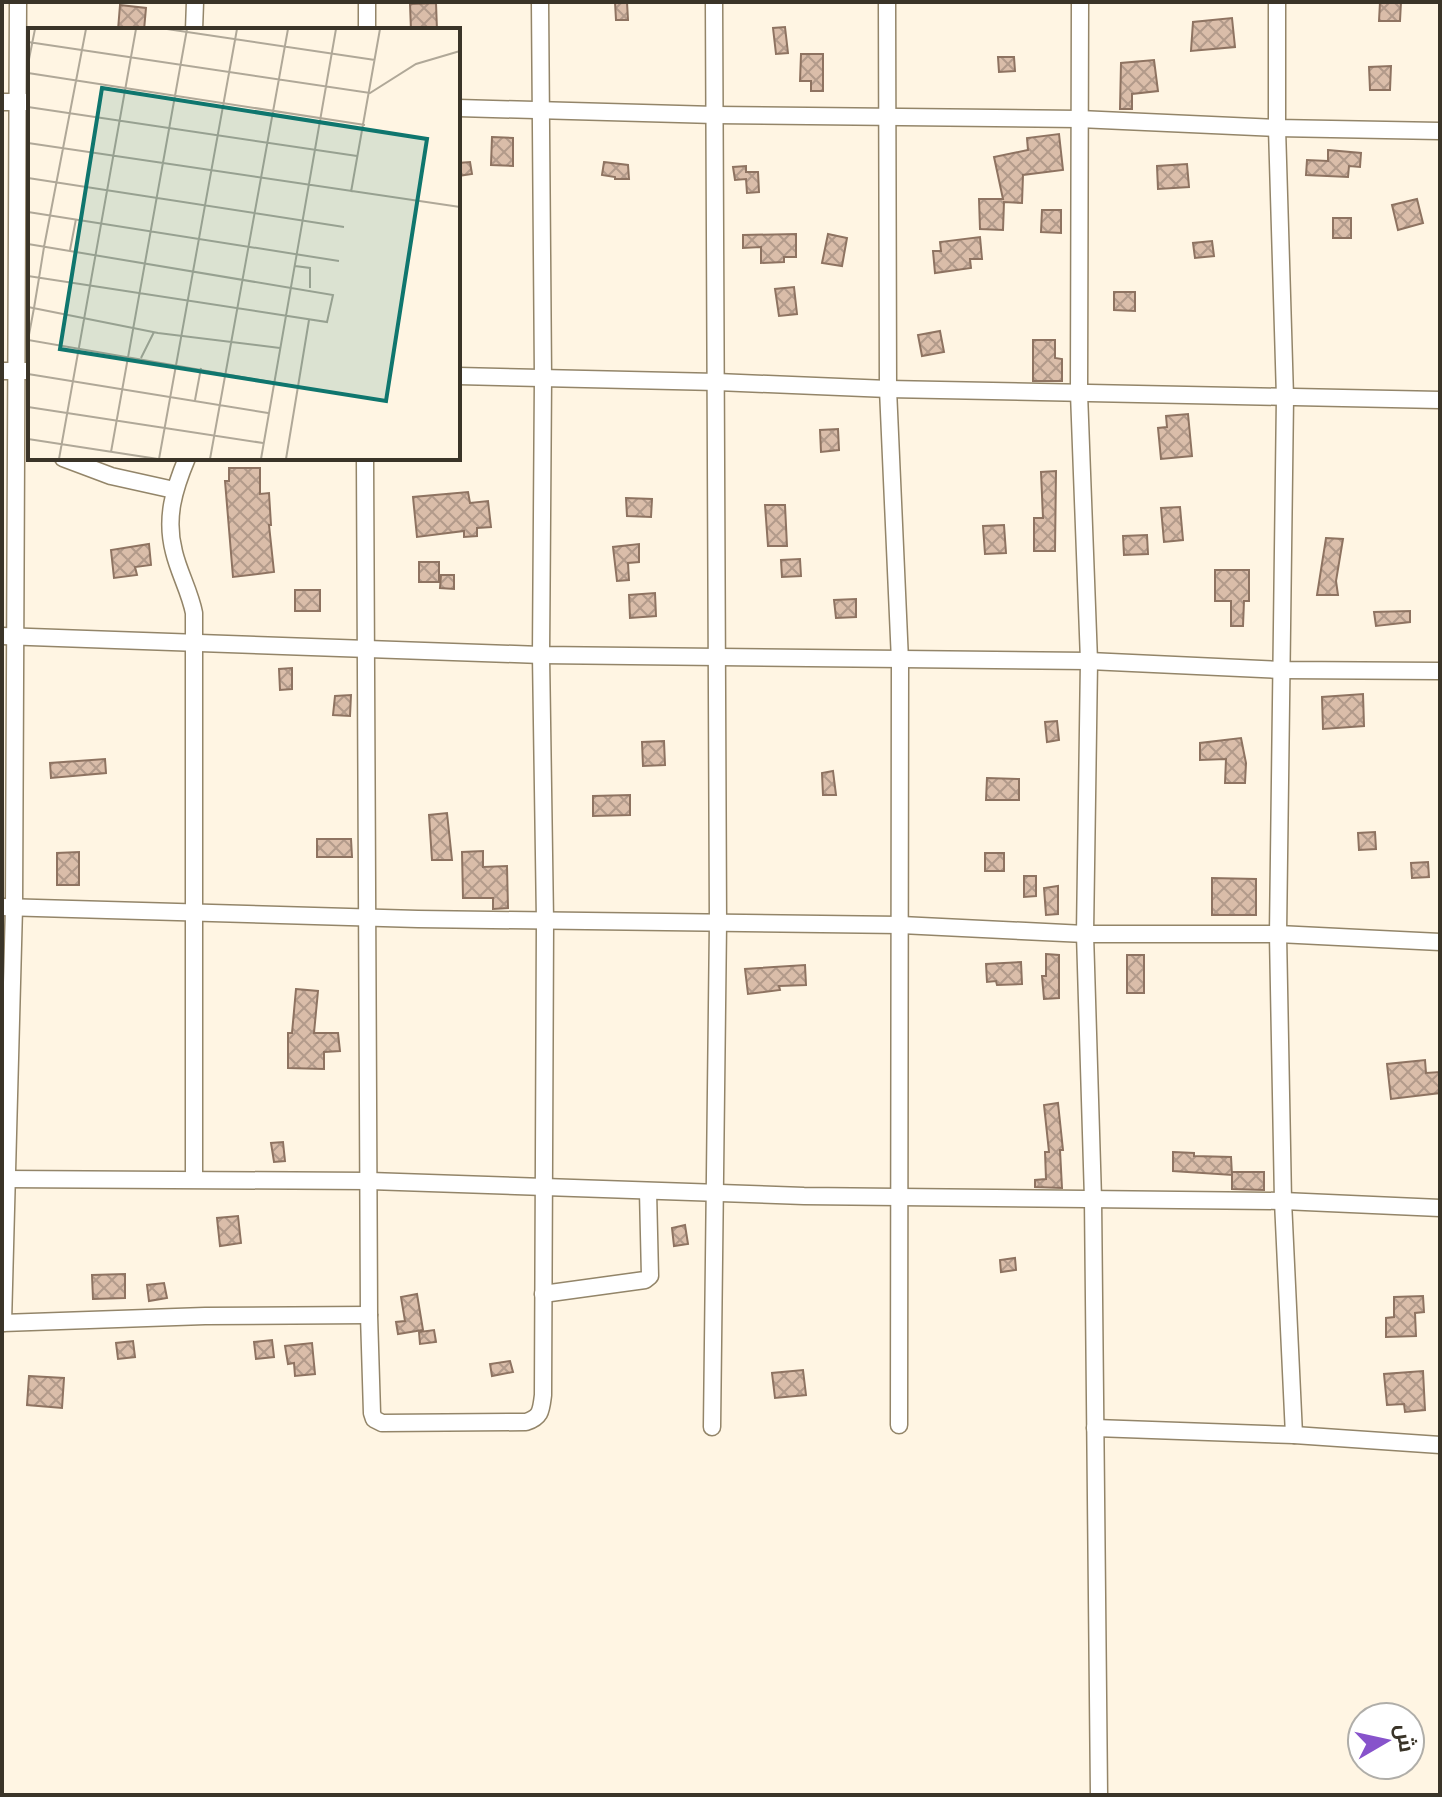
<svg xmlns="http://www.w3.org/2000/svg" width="1442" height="1797" font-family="Overpass,Cairo,sans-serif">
<defs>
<pattern id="building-cross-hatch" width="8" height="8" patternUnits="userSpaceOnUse" patternTransform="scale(2)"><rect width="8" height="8" fill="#dabda9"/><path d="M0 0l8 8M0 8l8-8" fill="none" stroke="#b29a8a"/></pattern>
</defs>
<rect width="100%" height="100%" fill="#fff5e3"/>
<g fill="url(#building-cross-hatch)" stroke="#8e7361" stroke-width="2">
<path d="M615 2H627L628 20H616Z"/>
<path d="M1380 2H1401L1400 21H1379Z"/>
<path d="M436 3 437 30H411L410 4Z"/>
<path d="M120 5 146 8 144 30H118Z"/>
<path d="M1232 18 1235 47 1191 51 1193 22Z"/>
<path d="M785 27 788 53 776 54 773 28Z"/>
<path d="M801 54H823V91H811V81H800Z"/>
<path d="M998 57H1014L1015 71 999 72Z"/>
<path d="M1154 60 1158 91 1132 94V109H1120L1121 63Z"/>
<path d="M1391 66 1390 90H1370L1369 67Z"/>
<path d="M1059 134 1063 170 1023 175 1022 203 1004 202 1003 230 980 229 979 199H1003L994 157 1028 150 1027 138Z"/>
<path d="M492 137 513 138V166L491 165Z"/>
<path d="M1328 150 1361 153 1360 167 1349 166 1348 177 1306 175 1307 160 1328 161Z"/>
<path d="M470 162 472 174 458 176V163Z"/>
<path d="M604 162 628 165 629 179H615V177L602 175Z"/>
<path d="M1187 164 1189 187 1158 189 1157 166Z"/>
<path d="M746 166V172H758L759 192 747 193 746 179 735 180 733 167Z"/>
<path d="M1417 199 1423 223 1398 230 1392 205Z"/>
<path d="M1042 210H1061V233L1041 232Z"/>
<rect x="1333" y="218" width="18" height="20"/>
<path d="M796 234V257H784V262L761 263V247L743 248V235Z"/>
<path d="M828 234 847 238 842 266 822 263Z"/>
<path d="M980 237 982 259H970L971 268 935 273 933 251H941L940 242Z"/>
<path d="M1212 241 1214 256 1195 258 1193 243Z"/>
<path d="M794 287 797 314 779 316 775 289Z"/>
<path d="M1114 292H1135V311L1114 310Z"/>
<path d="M940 331 944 352 922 356 918 335Z"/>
<path d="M1033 340H1055V358L1062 359V381H1033Z"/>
<path d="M1188 414 1192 456 1161 459 1158 428 1167 427 1166 416Z"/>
<path d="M838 429 839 450 821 452 820 430Z"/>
<path d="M229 468H260V494L269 493 271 525H269L274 572 233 577 225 481H229Z"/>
<path d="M1056 471 1055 551H1034V518H1043L1041 472Z"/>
<path d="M468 492 470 503 488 501 491 527 477 528V536L464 537V531L417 537 413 497Z"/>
<path d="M626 498 652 499 651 517 627 516Z"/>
<path d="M765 505H785L787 546H768Z"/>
<path d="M1180 507 1183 540 1164 542 1161 508Z"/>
<path d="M1004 525 1006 553 985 554 983 526Z"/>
<path d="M1147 535 1148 554 1124 555 1123 536Z"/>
<path d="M1326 538 1343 539 1336 581 1338 595H1317Z"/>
<path d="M149 544 151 565 135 567 137 575 114 578 111 550Z"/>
<path d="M639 544V562L628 563 629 580 617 581 613 547Z"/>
<path d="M800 559 801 576 782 577 781 560Z"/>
<rect x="419" y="562" width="20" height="20"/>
<path d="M1215 570H1249V601H1244L1243 626H1231V601H1215Z"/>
<path d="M441 575H454V589L440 588Z"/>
<rect x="295" y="590" width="25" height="21"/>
<path d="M655 593 656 616 630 618 629 595Z"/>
<path d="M856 599V617L836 618 834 600Z"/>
<path d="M1410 611V622L1376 626 1374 612Z"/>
<path d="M292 668V689L280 690 279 669Z"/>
<path d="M1363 694 1364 726 1323 729 1322 697Z"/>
<path d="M351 695 350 716 333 715 335 696Z"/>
<path d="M1057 721 1059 740 1047 742 1045 722Z"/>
<path d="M1241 738 1246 763 1245 783H1225L1226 759 1200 760V743Z"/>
<path d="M664 741 665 765 643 766 642 742Z"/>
<path d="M105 759 106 773 51 778 50 763Z"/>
<path d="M833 771 836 795H823L822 773Z"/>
<path d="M987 778 1019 779V800H986Z"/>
<path d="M630 795V815L593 816V796Z"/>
<path d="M447 813 452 860H432L429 815Z"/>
<path d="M1375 832 1376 849 1359 850 1358 833Z"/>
<path d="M317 839H351L352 857H317Z"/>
<path d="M483 851V867L507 866 508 908 493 909V898H463L462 852Z"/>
<path d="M79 852V885H57V853Z"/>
<rect x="985" y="853" width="19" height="18"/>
<path d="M1428 862 1429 877 1412 878 1411 863Z"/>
<path d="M1024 876H1036V896L1024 897Z"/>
<path d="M1212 878 1256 879V915H1212Z"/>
<path d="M1058 886V914L1046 915 1044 888Z"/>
<path d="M1046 954 1059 955V998L1044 999 1042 976H1046Z"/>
<rect x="1127" y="955" width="17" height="38"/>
<path d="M1021 962 1022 984 997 985 996 981 987 982 986 964Z"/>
<path d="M805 965 806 985 779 986 780 990 748 994 745 969Z"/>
<path d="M296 989 318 991 314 1033H338L340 1051 324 1052V1069L288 1068V1033H292Z"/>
<path d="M1425 1060 1426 1073 1440 1072V1093L1391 1099 1387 1064Z"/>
<path d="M1058 1103 1063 1150H1060L1062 1188 1035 1187V1180L1046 1179 1045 1152H1049L1044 1105Z"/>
<path d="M283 1142 285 1161 274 1162 271 1143Z"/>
<path d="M1173 1152 1194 1153V1156L1231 1157 1232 1175 1173 1171Z"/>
<path d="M1232 1172H1264V1190L1232 1189Z"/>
<path d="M238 1216 241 1243 220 1246 217 1218Z"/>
<path d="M685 1225 688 1244 674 1246 672 1228Z"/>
<path d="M1015 1258 1016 1270 1001 1272 1000 1260Z"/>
<path d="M125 1274V1298L93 1299 92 1275Z"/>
<path d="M164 1283 167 1298 149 1301 147 1285Z"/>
<path d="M417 1294 423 1330 398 1334 396 1322 405 1321 401 1297Z"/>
<path d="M1423 1296 1424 1312 1415 1313 1416 1336 1386 1337V1318L1394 1317V1297Z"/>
<path d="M434 1330 436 1342 420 1344 419 1332Z"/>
<path d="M272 1340 274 1357 256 1359 254 1342Z"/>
<path d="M133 1341 135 1357 118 1359 116 1343Z"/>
<path d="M312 1343 315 1374 295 1376 294 1363 288 1364 285 1346Z"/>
<path d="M510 1361 513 1372 492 1376 490 1364Z"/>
<path d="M803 1370 806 1395 775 1398 772 1373Z"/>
<path d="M1423 1371 1425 1410 1405 1412 1404 1404 1387 1405 1384 1374Z"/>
<path d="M29 1376 64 1378 62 1408 27 1405Z"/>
</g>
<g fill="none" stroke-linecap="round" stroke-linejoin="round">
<defs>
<g id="minor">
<path d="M367 2V30"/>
<path d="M887 2 888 389 900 661 899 1425"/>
<path d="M1080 2 1079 393 1089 661 1085 934 1093 1199 1099 1795"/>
<path d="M1277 2V128L1285 397 1278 934 1283 1201 1294 1435"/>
<path d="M194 30 195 2"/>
<path d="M2 102H30"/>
<path d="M458 108 715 115 1079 119 1277 128 1440 131"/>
<path d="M2 371H30"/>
<path d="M458 376 717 382 888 389 1440 400"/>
<path d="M63 458 111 476 174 490"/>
<path d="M187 458C174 489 165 518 174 552 179 573 190 592 194 613V1179"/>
<path d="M365 458 369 1315 372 1413 374 1419 382 1423 526 1422C541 1417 541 1411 543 1395L545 921 541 655 543 378 540 2"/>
<path d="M2 636 541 655 1089 661 1282 670 1440 671"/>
<path d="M2 907 418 919 901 925 1085 934H1278L1440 942"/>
<path d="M2 1179 370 1181 804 1196 1283 1201 1440 1208"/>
<path d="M543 1294 645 1280 650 1276 648 1191"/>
<path d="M2 1323 205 1316 369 1315"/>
<path d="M3 1323 14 907 18 2"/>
<path d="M712 1427 718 923 714 2"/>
<path d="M1095 1428 1294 1435 1440 1445"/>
</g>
</defs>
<use href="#minor" stroke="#938569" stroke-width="19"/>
<use href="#minor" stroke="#fff" stroke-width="16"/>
</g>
<g transform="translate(28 28)">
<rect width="432" height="432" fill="#fff5e3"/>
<path fill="none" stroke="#b0a898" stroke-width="2" d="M58 1 16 219 11 250 6 280 0 312 272 359M139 1 347 32M0 14 342 65 388 36 432 23M0 36 7 1M0 45 337 97M0 79 329 128M0 115 432 179M0 150 316 199M323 164 352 1M0 184 311 233M0 216 305 267 299 294 0 248M42 222 48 191M267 238 282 240V260M0 279 130 305 252 320M113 330 126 304M0 346 240 385M167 372 173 340M0 379 235 415M0 411 130 431M83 424 159 1M31 431 108 1M131 431 209 1M182 431 260 1M233 431 308 1M258 431 281 292"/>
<path fill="#0f766e" fill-opacity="0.15" stroke="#0f766e" stroke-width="4" d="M74 60 399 111 358 373 32 321Z"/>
<rect width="432" height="432" fill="none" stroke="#3a3428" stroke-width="4"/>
</g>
<rect width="1442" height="1797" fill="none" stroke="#3a3428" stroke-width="8"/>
<g transform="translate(1386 1741) rotate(81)"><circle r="38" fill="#ffffff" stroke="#b0aea9" stroke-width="2"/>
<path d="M0-6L14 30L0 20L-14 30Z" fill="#8753cb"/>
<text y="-12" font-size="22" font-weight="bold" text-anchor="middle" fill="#3a3428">ش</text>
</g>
</svg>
